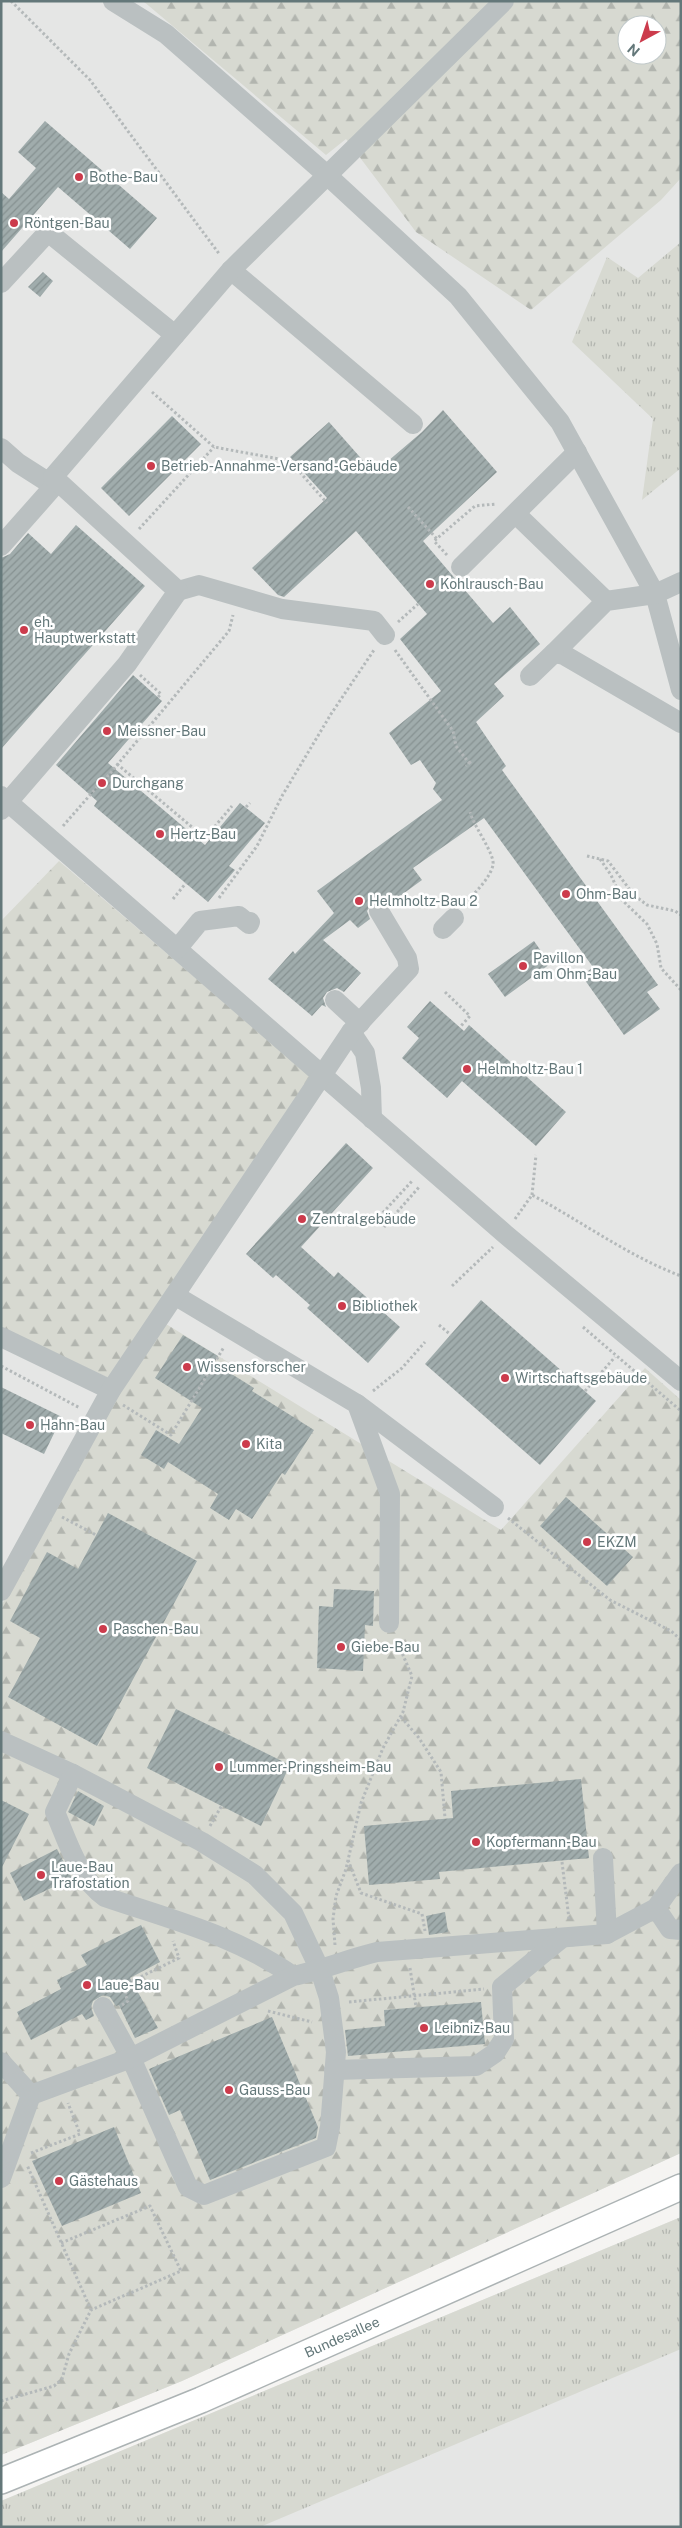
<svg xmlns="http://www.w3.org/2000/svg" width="682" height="2528" font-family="'Public Sans',sans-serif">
<defs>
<pattern id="grass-tufts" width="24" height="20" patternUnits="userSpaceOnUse" patternTransform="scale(1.25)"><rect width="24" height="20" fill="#d7d9d1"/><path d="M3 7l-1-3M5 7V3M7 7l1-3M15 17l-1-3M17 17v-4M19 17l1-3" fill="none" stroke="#b2b5af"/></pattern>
<pattern id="forest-firs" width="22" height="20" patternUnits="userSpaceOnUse" patternTransform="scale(1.25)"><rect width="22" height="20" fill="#d7d9d1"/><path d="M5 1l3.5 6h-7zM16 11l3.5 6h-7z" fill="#b2b5af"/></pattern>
<pattern id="building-hatch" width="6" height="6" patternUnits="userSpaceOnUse" patternTransform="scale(1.25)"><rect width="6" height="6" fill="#a0acac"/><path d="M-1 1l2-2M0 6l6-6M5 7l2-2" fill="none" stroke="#869191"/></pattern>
</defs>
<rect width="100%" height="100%" fill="#f5f4f2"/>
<g fill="#e5e6e5" fill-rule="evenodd">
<path d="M1 1H681V2153L182 2381 1 2455ZM627 25H657V55H627Z"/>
<path d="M681 2217V2527H1V2501Z"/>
</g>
<g fill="url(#grass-tufts)">
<path d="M681 242V468L642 500 653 419 572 342 607 257 638 278Z"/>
<path d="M681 2217V2349L260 2527H1V2501Z"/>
</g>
<g fill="url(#forest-firs)" fill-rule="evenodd">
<path d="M143 1H681V178L661 200 531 310 416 232 346 139 326 155ZM627 25H657V55H627Z"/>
<path d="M59 861 310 1076 153 1316 501 1530 645 1368 681 1400V2153L182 2381 1 2455V1606L121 1384 1 1327V921Z"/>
</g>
<g fill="url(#building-hatch)">
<path d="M45 121 157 218 130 249 58 187 1 252V192L9 199 36 168 18 152Z"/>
<path d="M43 272 53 281 40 297 28 287Z"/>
<path d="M443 410 497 472 423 541 493 623 510 607 540 644 494 684 504 696 476 722 506 766 502 770 658 985 647 992 660 1009 624 1035 582 976 593 967 484 818 413 868 422 880 389 904 379 899 373 901 367 911 370 919 358 928 350 920 323 940 361 973 344 992 337 988 327 992 323 998 326 1007 322 1005 312 1016 268 979 293 951 295 954 334 913 317 891 442 800 433 789 436 783 420 760 411 765 389 733 441 691 400 639 427 614 356 531 284 597 278 595 252 568 327 498 290 457 329 422 374 473 422 432Z"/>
<path d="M172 416 201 444 129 516 101 488Z"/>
<path d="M76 525 145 586 1 749V558L10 554 28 533 51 554Z"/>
<path d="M133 675 162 701 108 763 205 845 240 803 265 823 229 866 235 870 208 902 94 806 97 801 56 765Z"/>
<path d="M534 941 550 964 505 997 488 974Z"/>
<path d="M430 1001 464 1031 469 1025 566 1112 536 1146 462 1081 447 1098 402 1058 419 1038 407 1027Z"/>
<path d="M346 1143 373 1168 301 1247 334 1277 338 1272 400 1327 368 1363 307 1308 310 1305 276 1275 273 1278 246 1254Z"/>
<path d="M481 1300 596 1401 540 1465 425 1364Z"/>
<path d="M183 1335 218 1356 214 1363 254 1388 252 1391 314 1430 285 1475 282 1473 252 1519 236 1509 229 1520 210 1508 218 1494 168 1462 164 1469 141 1455 156 1430 179 1444 202 1408 155 1378Z"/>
<path d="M1 1387 62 1417 44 1454 1 1433Z"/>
<path d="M566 1497 633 1557 607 1586 540 1526Z"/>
<path d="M108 1513 197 1561 97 1746 8 1697 40 1638 10 1621 47 1552 78 1569Z"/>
<path d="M334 1589 374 1591 373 1626 365 1625 363 1671 317 1668 319 1606 333 1607Z"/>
<path d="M176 1709 290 1765 261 1826 147 1768Z"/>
<path d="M581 1779 589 1858 439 1872 440 1879 369 1885 364 1826 453 1818 451 1791Z"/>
<path d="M78 1791 104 1806 94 1826 68 1812Z"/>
<path d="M1 1800 29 1814 1 1869Z"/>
<path d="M57 1849 72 1878 24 1901 10 1873Z"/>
<path d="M445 1912 448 1932 429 1935 426 1916Z"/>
<path d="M141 1925 160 1962 130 1978 158 2028 135 2038 119 2005 116 2006 110 1997 103 1995 93 2001 91 2007 94 2016 86 2020 82 2014 31 2040 17 2012 61 1989 57 1980 87 1965 81 1955Z"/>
<path d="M481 2002 485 2044 348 2056 345 2030 385 2026 384 2010Z"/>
<path d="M272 2017 318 2127 316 2138 210 2180 180 2110 169 2115 149 2069Z"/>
<path d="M114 2127 141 2193 62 2226 32 2161Z"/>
</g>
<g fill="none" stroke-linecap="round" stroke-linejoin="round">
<defs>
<path id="major" d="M1 2481 201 2400 681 2187"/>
</defs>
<use href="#major" stroke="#acb3b4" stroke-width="28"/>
<g stroke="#b4b9ba" stroke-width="3" stroke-dasharray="2.5 2.5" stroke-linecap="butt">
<path d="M11 1 90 80 220 255"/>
<path d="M152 392 214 447 290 461 327 503"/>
<path d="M408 507 437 539"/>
<path d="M139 529 214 447"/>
<path d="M447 555 434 541 475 506 496 504"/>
<path d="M398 622 418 604"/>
<path d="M395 650 453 731 456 746 469 763 466 766"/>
<path d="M140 675 161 694 158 697"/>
<path d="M469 763 473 760"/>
<path d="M117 764 205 838 232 806"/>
<path d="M107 777 229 631 233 615"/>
<path d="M246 807 250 803"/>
<path d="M63 826 97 787"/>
<path d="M587 856 608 861 634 895 647 905 675 911 681 915"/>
<path d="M600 859 611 875 622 900 647 924 657 944 661 968 681 990"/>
<path d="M219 898 257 846 282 796 331 714 374 650"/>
<path d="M173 899 186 883"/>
<path d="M465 904C474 893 490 879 493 865 495 854 474 827 470 812"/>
<path d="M445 992 470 1016 460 1027"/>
<path d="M532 1195 536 1155"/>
<path d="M515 1219 532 1195C581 1221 628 1256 681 1276"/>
<path d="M376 1220 413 1180"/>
<path d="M384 1227 420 1186"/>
<path d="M452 1286 493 1247"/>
<path d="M439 1325 451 1335"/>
<path d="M583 1327 681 1411"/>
<path d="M1 1366 80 1408"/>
<path d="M373 1391 402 1368 425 1342"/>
<path d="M585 1391 615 1357"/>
<path d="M123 1405 171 1435 224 1347"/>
<path d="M62 1517 96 1535"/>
<path d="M508 1518 610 1600 671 1631 681 1640"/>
<path d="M401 1717 419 1738 441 1772 445 1818"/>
<path d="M210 1826 222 1805"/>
<path d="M348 1860 361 1893 422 1914 425 1931"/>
<path d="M562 1862 569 1919"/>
<path d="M335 1945 333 1919 336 1896 346 1869 361 1803 383 1748 403 1712 412 1676 396 1639"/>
<path d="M410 1968 416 2007"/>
<path d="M349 2002 484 1989"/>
<path d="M122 2005 128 2001 125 1994 130 1982 179 1958 173 1941"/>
<path d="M268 2011 312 2022"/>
<path d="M31 2153 80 2134 68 2103"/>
<path d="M61 2243 150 2206 181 2271 91 2310"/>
<path d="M1 2401 54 2386 62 2379 69 2354 91 2310 27 2165"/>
</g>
<g stroke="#bac0c1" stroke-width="20">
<path d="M113 1 166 34 328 176 458 296 560 422 655 594 681 690"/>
<path d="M231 270 413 424"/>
<path d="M1 283 48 232 175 335"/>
<path d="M1 448 18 463 54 486"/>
<path d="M516 514 606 601"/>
<path d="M1 546 54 486 53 477 231 270 504 1"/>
<path d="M461 567 577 452"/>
<path d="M681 582 655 594 606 601 554 653 564 655 681 723"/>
<path d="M178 591 199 585 282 609 374 621 385 635"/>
<path d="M530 676 554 653"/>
<path d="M1 796 505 1234 681 1381"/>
<path d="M1 810 127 664 178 591 53 477"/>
<path d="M443 929 454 918"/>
<path d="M177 949 200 921 239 916 249 924 250 922"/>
<path d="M335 1000 360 1023"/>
<path d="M351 1032 365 1053 371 1088 372 1119"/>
<path d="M176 1296 357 1404 390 1494 389 1623"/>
<path d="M1 1337 111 1390"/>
<path d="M357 1404 494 1507"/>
<path d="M1 1591 111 1390 351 1032 409 969 407 958 379 911"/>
<path d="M1 1741 73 1774 202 1842 255 1875 293 1913 320 1970 329 1998 336 2052 330 2127 326 2147 204 2195 188 2187 131 2058 103 2007"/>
<path d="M73 1774 55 1812C67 1840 78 1878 105 1897 172 1920 235 1935 293 1976"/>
<path d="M603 1858 607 1934"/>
<path d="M656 1908 670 1929 681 1930"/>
<path d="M1 2062 31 2095 131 2058 293 1976C322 1970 348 1959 377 1952L607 1934 656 1908 681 1873"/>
<path d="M334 2070 476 2066 495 2053 504 2039 502 1987 562 1938"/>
<path d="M1 2178 31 2095"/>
</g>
<use href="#major" stroke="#fff" stroke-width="25"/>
</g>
<g fill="#cc3b4c" stroke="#fff" stroke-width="2">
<circle cx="79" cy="177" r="5"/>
<circle cx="14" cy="223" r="5"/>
<circle cx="151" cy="466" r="5"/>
<circle cx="430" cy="584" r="5"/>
<circle cx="24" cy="630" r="5"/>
<circle cx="107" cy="731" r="5"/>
<circle cx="102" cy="783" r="5"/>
<circle cx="160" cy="834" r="5"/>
<circle cx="566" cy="894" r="5"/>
<circle cx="359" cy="901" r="5"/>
<circle cx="523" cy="966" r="5"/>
<circle cx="467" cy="1069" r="5"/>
<circle cx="302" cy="1219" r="5"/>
<circle cx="342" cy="1306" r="5"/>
<circle cx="187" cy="1367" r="5"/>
<circle cx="505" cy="1378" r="5"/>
<circle cx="30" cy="1425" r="5"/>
<circle cx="246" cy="1444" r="5"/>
<circle cx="587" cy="1542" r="5"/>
<circle cx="103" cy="1629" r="5"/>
<circle cx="341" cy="1647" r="5"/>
<circle cx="219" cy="1767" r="5"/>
<circle cx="476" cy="1842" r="5"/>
<circle cx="41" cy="1875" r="5"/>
<circle cx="87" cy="1985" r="5"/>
<circle cx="424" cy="2028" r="5"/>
<circle cx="229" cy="2090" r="5"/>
<circle cx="59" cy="2181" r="5"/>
</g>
<g text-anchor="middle" stroke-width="5" stroke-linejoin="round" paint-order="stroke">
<g font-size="14" fill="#64787a" stroke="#fff" text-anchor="start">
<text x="89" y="182">Bothe-Bau</text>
<text x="24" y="228">Röntgen-Bau</text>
<text x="161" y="471">Betrieb-Annahme-Versand-Gebäude</text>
<text x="440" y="589">Kohlrausch-Bau</text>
<text x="34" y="627">eh.<tspan x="34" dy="16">Hauptwerkstatt</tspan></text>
<text x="117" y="736">Meissner-Bau</text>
<text x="112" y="788">Durchgang</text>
<text x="170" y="839">Hertz-Bau</text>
<text x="576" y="899">Ohm-Bau</text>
<text x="369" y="906">Helmholtz-Bau 2</text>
<text x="533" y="963">Pavillon<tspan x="533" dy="16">am Ohm-Bau</tspan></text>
<text x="477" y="1074">Helmholtz-Bau 1</text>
<text x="312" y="1224">Zentralgebäude</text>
<text x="352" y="1311">Bibliothek</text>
<text x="197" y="1372">Wissensforscher</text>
<text x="515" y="1383">Wirtschaftsgebäude</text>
<text x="40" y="1430">Hahn-Bau</text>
<text x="256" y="1449">Kita</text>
<text x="597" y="1547">EKZM</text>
<text x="113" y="1634">Paschen-Bau</text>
<text x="351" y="1652">Giebe-Bau</text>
<text x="229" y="1772">Lummer-Pringsheim-Bau</text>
<text x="486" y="1847">Kopfermann-Bau</text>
<text x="51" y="1872">Laue-Bau<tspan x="51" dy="16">Trafostation</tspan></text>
<text x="97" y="1990">Laue-Bau</text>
<text x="434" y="2033">Leibniz-Bau</text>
<text x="239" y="2095">Gauss-Bau</text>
<text x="69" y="2186">Gästehaus</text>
</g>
<g font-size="14" fill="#64787a" stroke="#fff">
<text transform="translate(342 2337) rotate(-24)" y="5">Bundesallee</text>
</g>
</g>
<rect width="682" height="2528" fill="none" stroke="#64787a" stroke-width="5"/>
<g transform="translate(642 40) rotate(220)"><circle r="24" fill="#ffffff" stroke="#c1c9ca"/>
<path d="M0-4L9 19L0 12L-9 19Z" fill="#cc3b4c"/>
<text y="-8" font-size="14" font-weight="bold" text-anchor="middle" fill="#64787a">N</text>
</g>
</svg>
